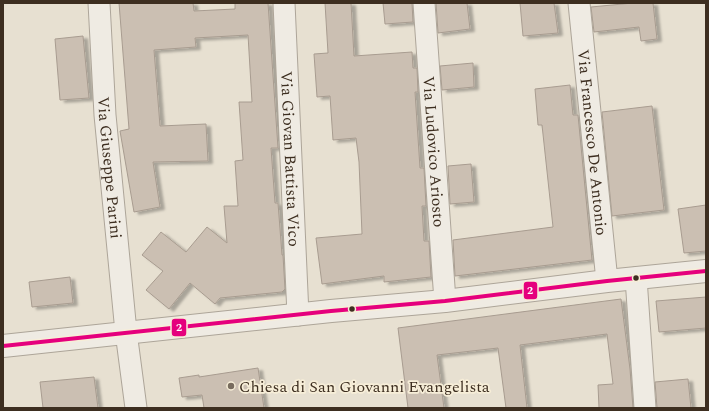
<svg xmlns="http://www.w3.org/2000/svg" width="709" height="411" font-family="Spectral,serif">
<defs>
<filter id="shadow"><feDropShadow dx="4.5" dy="2.5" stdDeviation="1" flood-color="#0004"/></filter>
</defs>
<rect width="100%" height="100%" fill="#e7e0d1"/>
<g fill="#cbbfb2" stroke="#a89c90" filter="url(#shadow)">
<path d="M119 3H193L194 11 235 9V3H268L278 148H271L275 203H278L282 255H283L285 289 282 292 220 298 215 304 190 283 169 309 146 290 163 271 142 255 161 232 186 252 207 227 227 243 224 206H238L235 161 243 160 239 102H252L248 35 195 38 196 47 154 50 160 126 206 124 208 161 153 162 160 207 134 212 120 131 129 129Z"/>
<path d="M325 3H351L354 56 412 52 413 68H417L418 92H415L420 168H424L426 206H422L424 241H429L431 277 384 282V276L322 284 316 238 362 234 359 162 356 138 333 140 330 96 317 97 314 54 328 53Z"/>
<path d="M383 3H412L413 22 385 24Z"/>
<path d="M436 3H467L470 29 438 33Z"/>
<path d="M520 3H554L558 33 523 36Z"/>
<path d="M633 3H653L657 39 641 41 639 27 594 32 591 7Z"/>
<path d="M83 36 89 98 60 100 55 39Z"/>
<path d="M473 63 474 87 442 90 440 66Z"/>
<path d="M570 85 573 115H578L592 260 455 276 453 240 553 227 542 125H538L535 89Z"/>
<path d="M652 106 664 210 612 216 602 112Z"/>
<path d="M471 164 474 202 450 204 448 166Z"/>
<path d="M706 205V251L684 253 678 209Z"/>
<path d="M70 277 73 303 32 307 29 282Z"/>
<path d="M706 297V328L659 332 656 301Z"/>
<path d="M621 299 630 369 633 408H599L598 385 613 384 607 334 520 345 527 408H506L498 348 437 355 444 408H408L398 328Z"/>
<path d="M258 368 264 408H204L202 395 182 397 179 378 199 375V377Z"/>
<path d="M94 377 98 408H43L40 382Z"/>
<path d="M688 379 691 408H657L655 382Z"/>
</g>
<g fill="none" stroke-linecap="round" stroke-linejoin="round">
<defs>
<g id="minor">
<path id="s1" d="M99 3 105 115 126 332 136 408"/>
<path id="s2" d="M284 3 298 315"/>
<path id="s3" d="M424 3 445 301"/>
<path id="s4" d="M579 3 607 281"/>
<path d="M636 278 645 408"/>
</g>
<path id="tertiary" d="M3 346 331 311 445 301 607 281 706 271"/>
</defs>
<use href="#minor" stroke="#ada599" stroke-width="23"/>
<use href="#tertiary" stroke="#ada599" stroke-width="24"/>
<use href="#minor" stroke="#efebe3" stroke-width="21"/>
<use href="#tertiary" stroke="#efebe3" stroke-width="22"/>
<defs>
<path id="bus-1" d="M3 346 331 311 445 301 607 281 706 271"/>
</defs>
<use href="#bus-1" stroke="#f7eed8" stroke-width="7"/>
<use href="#bus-1" stroke="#e5007d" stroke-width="4"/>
</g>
<g fill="#3d2e20" stroke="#f7eed8" stroke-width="1.5">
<circle cx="636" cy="278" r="3.5"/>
<circle cx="352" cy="309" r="3.5"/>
</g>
<circle fill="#786c5e" stroke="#f7eed8" stroke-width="1.5" cx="231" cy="386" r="4"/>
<g text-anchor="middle" stroke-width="3.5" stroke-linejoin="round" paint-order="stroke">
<g font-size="16" fill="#3d2e20" stroke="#f7eed8">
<text dy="6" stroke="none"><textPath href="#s4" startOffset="140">Via Francesco De Antonio</textPath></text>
<text dy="6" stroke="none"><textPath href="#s3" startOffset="149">Via Ludovico Ariosto</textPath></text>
<text dy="6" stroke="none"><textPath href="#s2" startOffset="156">Via Giovan Battista Vico</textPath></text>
<text dy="6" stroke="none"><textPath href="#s1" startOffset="165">Via Giuseppe Parini</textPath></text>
</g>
<g font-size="16" fill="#3d2e20" stroke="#f7eed8" text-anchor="start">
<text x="239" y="392">Chiesa di San Giovanni Evangelista</text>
</g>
</g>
<g stroke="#f7eed8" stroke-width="1.5">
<rect x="523" y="281" width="15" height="19" rx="4" fill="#e5007d"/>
<rect x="171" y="318" width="16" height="19" rx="4" fill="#e5007d"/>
</g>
<g font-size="11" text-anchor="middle" font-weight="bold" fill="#fff">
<text x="530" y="294">2</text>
<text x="179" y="331">2</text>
</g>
<rect width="709" height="411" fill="none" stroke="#3d2e20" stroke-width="8"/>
</svg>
